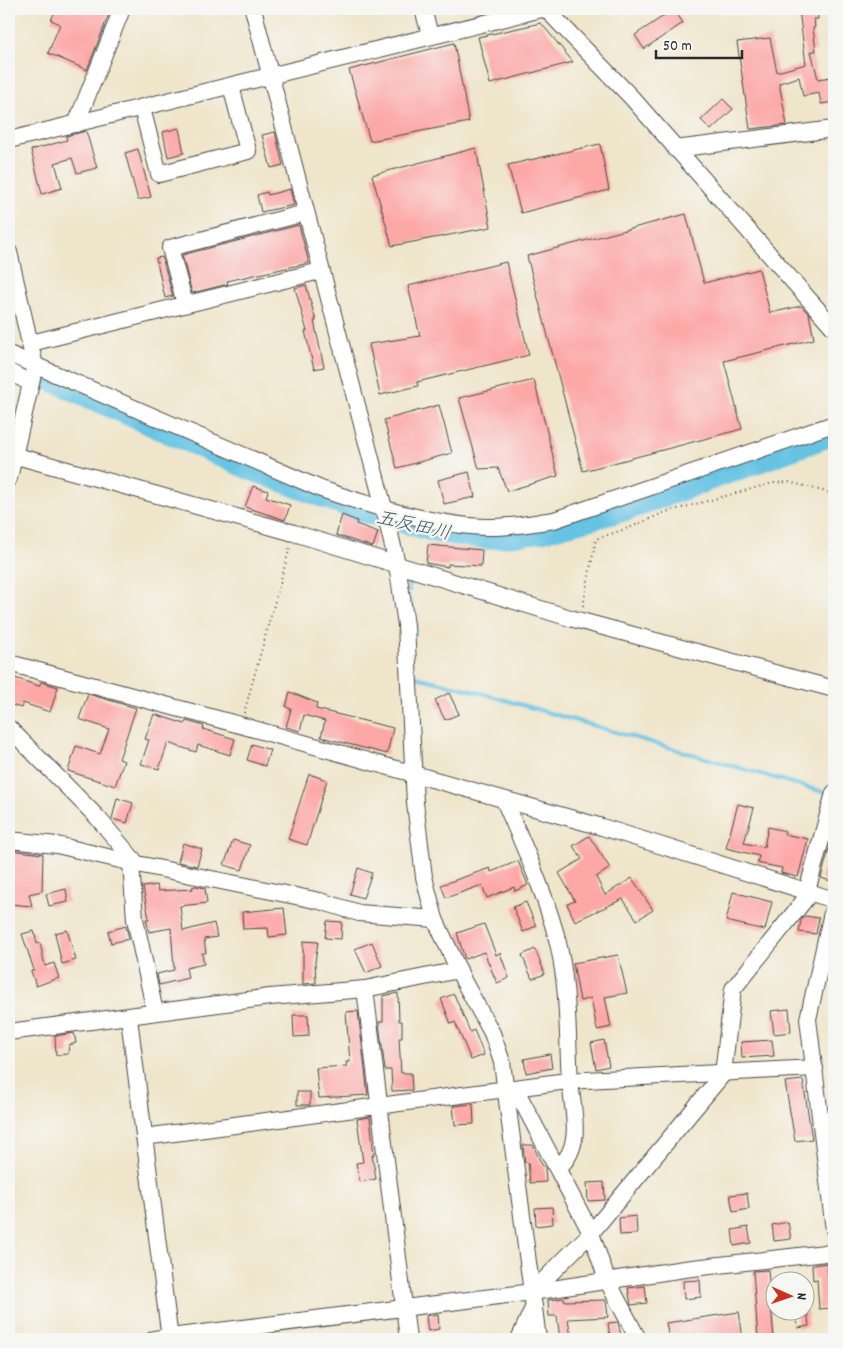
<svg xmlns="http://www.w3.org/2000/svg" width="843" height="1348" font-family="Dekko,'Klee One',sans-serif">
<rect width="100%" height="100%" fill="#f6f6f2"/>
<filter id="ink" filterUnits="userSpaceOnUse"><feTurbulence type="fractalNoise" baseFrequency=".02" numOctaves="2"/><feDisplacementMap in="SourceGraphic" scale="10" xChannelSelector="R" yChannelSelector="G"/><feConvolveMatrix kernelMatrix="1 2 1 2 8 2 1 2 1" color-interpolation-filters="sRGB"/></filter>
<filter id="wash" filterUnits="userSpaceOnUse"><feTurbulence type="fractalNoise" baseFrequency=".0096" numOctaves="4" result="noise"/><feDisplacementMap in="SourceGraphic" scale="20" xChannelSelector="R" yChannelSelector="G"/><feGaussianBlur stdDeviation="1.12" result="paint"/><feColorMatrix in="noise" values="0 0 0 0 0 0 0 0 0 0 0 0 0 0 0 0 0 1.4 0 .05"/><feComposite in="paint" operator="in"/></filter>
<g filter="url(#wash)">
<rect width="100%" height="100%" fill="#efe5ca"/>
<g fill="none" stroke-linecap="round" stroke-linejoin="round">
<g stroke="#66c3e4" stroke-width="4">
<path d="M408 573 409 591"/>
<path d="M410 600 415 633"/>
<path d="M415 675V677L467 689 830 794"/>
</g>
<path stroke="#66c3e4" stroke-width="21" d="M9 362 248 469 356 510 435 532 487 539 542 532 628 510 834 435"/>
</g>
<g id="blocks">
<g fill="#fca8a7">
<path d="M56 9H111L87 70 48 53 60 24 51 20Z"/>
<path d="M674 9 683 23 644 49 635 35Z"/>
<path d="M817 9 818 19H814L815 27 813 28 816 51H811L818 79 831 77 834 102 821 104 819 93 803 96 799 77 779 83 787 125 750 129 737 42 770 38 777 72 806 64 799 10Z"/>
<path d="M541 23 573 62 490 84 478 37Z"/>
<path d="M454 43 469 122 370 141 349 70Z"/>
<path d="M723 99 733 109 711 130 701 120Z"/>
<path d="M179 128 184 153 168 157 163 132Z"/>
<path d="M86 131 97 168 77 173 72 158 55 163 62 188 42 194 31 150 67 140 66 136Z"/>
<path d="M275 132 283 165 271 168 262 135Z"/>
<path d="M600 144 609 190 521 213 508 165Z"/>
<path d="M476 148 491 227 392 246 372 175Z"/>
<path d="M138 149 151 197 138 200 125 153Z"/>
<path d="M290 189 294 205 261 212 257 195 267 192 268 195Z"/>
<path d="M686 214 704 283 759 269 770 313 801 306 809 314 814 339 724 361 742 429 583 471 527 256Z"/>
<path d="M299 225 309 263 227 281 228 284 192 293 182 255Z"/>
<path d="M162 257 173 296 165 298 156 258Z"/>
<path d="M506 262 529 355 417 382 418 386 380 395 369 344 420 336 408 286Z"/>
<path d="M306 285 316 321H314L324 367 314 369 305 331H307L295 288Z"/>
<path d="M534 380 558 476 507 491 498 468 479 469 459 398Z"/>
<path d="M439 405 452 453 397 468 384 420Z"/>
<path d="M469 472 475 497 444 504 438 480Z"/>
<path d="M253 486 268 491 266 497 290 505 285 520 245 507Z"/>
<path d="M342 515 357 521 356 524 378 532 373 547 336 535Z"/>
<path d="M428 545 482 550 481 566 448 564V567L426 563Z"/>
<path d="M12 677 39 686 41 682 58 687 50 712 23 703 21 708 9 704V688Z"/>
<path d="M290 692 317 703 316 709 393 728 387 754 321 737 325 721 304 715 300 731 286 727 291 709 286 707Z"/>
<path d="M449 693 459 714 445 720 435 700Z"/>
<path d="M88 694 136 708 119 759 124 761 115 786 68 771 76 746 100 754 109 729 79 719Z"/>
<path d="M154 714 185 724 186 721 190 722 204 726 203 729 235 739 230 755 198 745 196 752 168 743 159 769 141 764 149 740 145 739Z"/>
<path d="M252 744 270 750 265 766 247 760Z"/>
<path d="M309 774 327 780 307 845 288 839Z"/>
<path d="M117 798 133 803 127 823 112 819Z"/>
<path d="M738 804 754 808 744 843 764 847 768 827 785 831 784 834 808 839 798 877 781 873 782 868 757 863 759 856 726 848Z"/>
<path d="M589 836 610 868 596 877 605 895 632 878 653 910 637 920 623 899 575 921 567 904 575 901 559 873 582 859 573 846Z"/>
<path d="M832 838H834V882L821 878Z"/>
<path d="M233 840 250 845 242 870 224 865Z"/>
<path d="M183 843 202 849 197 866 178 862Z"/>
<path d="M9 850 43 854 42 891 29 894 32 906 9 904Z"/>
<path d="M518 861 528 885 515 891 514 887 487 898 482 885 446 898 441 885 490 868 491 872Z"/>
<path d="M358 868 372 873 363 898 350 894Z"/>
<path d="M157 885 158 891 193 889 192 887 196 886 205 888 207 903 180 906 183 931 214 923 217 937 204 939 206 953H202L204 964 186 968 188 978 159 985 157 974 174 970V968L171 928 149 932 146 919H149L143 887Z"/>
<path d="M66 889 68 902 49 906 46 894Z"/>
<path d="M733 892 772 902 765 930 726 921Z"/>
<path d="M526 902 536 926 523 932 513 907Z"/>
<path d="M284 908 287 935 269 937 268 928 243 929 242 912Z"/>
<path d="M805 916 819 918 816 934 799 932 801 920Z"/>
<path d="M327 921 342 922 341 939 325 938Z"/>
<path d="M484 924 496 955 500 953 509 978 497 983 484 952 465 959 457 933Z"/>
<path d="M126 926 129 939 111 943 108 931Z"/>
<path d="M67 930 76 960 62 964 55 933Z"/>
<path d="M34 931 37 944 40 943 45 966 54 963 59 978 36 986 31 971 34 970 22 934Z"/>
<path d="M303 941 318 942 315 962 316 983 303 984Z"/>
<path d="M372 942 382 966 366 973 355 949Z"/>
<path d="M535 949 545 974 532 979 522 955Z"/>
<path d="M618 955 627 993 605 997 611 1027 597 1030 591 998 580 1001 573 963Z"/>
<path d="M398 993 399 1021H402V1038H399L401 1073H411L412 1090 392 1091 391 1070H385L379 1022 383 1021V996Z"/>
<path d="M454 994 470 1032 474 1030 484 1055 471 1060 455 1022 451 1024 441 999Z"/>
<path d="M789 1009 791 1032 774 1034 771 1011Z"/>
<path d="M358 1011 368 1095 319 1098 316 1068 347 1066 346 1062H350L346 1012Z"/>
<path d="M293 1015H308L309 1036 294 1037Z"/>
<path d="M74 1033 76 1043 69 1045 68 1054 56 1055 55 1036Z"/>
<path d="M604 1040 609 1066 596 1069 591 1043Z"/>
<path d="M772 1040 774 1056 742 1058 741 1042Z"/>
<path d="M550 1054 552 1068 526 1073 524 1059Z"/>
<path d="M803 1080 812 1139 795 1141 785 1082Z"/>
<rect x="297" y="1092" width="13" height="13"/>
<path d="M473 1104 474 1124 455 1125 453 1106Z"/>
<path d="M370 1117 374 1155H372L376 1179 360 1182 356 1163 363 1162 357 1119Z"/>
<path d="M523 1145H533L542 1165 545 1167 546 1182 530 1183 528 1162 525 1163Z"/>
<path d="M604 1182 605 1200 588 1201 587 1183Z"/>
<path d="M747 1193 749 1209 733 1212 730 1195Z"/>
<path d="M552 1207 553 1224 536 1226 535 1208Z"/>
<path d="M636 1216 637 1234 620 1235 619 1218Z"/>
<path d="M788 1222 791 1239 774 1241 772 1225Z"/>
<path d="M748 1227 751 1243 734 1246 732 1230Z"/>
<path d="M827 1263 831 1308 819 1309 817 1279 813 1280 812 1265Z"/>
<path d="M768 1270 774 1339H758L753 1271Z"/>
<path d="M700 1280 701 1297 684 1299 683 1281Z"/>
<path d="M645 1286 647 1303 631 1305 628 1288Z"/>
<path d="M564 1298 565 1301 606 1300 608 1317 568 1319 571 1337 560 1339 557 1316H549L548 1300Z"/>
<path d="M796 1310H807L809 1326 798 1328Z"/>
<path d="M739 1312 743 1339H722L721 1335 696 1339H669L666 1323Z"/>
<path d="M438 1314 439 1329 428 1331 426 1316Z"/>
<path d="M618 1322 621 1336 610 1337 608 1323Z"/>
</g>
</g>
</g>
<g filter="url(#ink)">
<use href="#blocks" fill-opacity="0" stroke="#484743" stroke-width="1"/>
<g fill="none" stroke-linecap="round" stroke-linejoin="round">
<defs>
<g id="minor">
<path d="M253 9 384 508 397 564 406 625 415 803 424 877 435 919 464 982 492 1033 502 1062 538 1339"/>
<path d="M423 9 430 35"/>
<path d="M546 9 632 98 834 328"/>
<path d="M142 108 159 174 248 151 231 86"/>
<path d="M76 124 122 9"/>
<path d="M9 140 542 9"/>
<path d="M675 149 834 129"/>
<path d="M9 252 35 366 9 478"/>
<path d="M185 304 170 248 305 213"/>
<path d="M31 343 320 271"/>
<path d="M9 354 321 489C370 506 433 525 485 527 509 528 532 523 554 520L834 424"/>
<path d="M9 372 31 383"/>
<path d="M13 455 294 533 570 618 834 689"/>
<path d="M9 663 240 725 602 827 834 900"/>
<path d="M9 728 97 817 137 864"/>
<path d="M504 800C523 844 543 888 556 935 569 983 567 1033 570 1082 573 1112 584 1146 558 1168"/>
<path d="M9 840 57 845 137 864 320 901 359 913 435 919"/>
<path d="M131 863 135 919 155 1012"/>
<path d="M807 891 834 793"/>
<path d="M834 904 808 1019 834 1230"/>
<path d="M365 989 408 1339"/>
<path d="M129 1018 170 1339"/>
<path d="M9 1032 270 997 365 989 459 970"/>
<path d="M515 1088 591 1233 607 1280 638 1339"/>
<path d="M144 1137 567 1081 815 1068"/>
<path d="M532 1292 591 1233 723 1074 733 989 811 892"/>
<path d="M154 1339 532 1292 684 1269 834 1252"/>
<path d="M519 1339 534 1306"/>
</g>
</defs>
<use href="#minor" stroke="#484743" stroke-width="18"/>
<g stroke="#484743" stroke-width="2" stroke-dasharray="1 4" stroke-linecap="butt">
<path d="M583 606 596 539 631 527 663 513 773 483 789 482 834 494"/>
<path d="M244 713 290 547"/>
</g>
<use href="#minor" stroke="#fff" stroke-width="16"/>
</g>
</g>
<g text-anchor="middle" stroke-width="4.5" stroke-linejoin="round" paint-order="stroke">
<g font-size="19" font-style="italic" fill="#3d5962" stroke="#f6f6f2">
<text transform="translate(414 524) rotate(13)" y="7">五反田川</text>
</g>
</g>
<rect width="843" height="1348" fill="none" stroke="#f6f6f2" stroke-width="30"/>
<g transform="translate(790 1296) rotate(92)"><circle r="24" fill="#f6f6f2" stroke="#a5a5a2"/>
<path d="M0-4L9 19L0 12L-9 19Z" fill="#c8321e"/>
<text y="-8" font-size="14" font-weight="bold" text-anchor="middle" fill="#2b2b2b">N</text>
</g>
<path d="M656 50v8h86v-8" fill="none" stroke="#2b2b2b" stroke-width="2.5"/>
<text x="663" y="50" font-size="15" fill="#2b2b2b" stroke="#f6f6f2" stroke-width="4" paint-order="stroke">50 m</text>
</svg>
